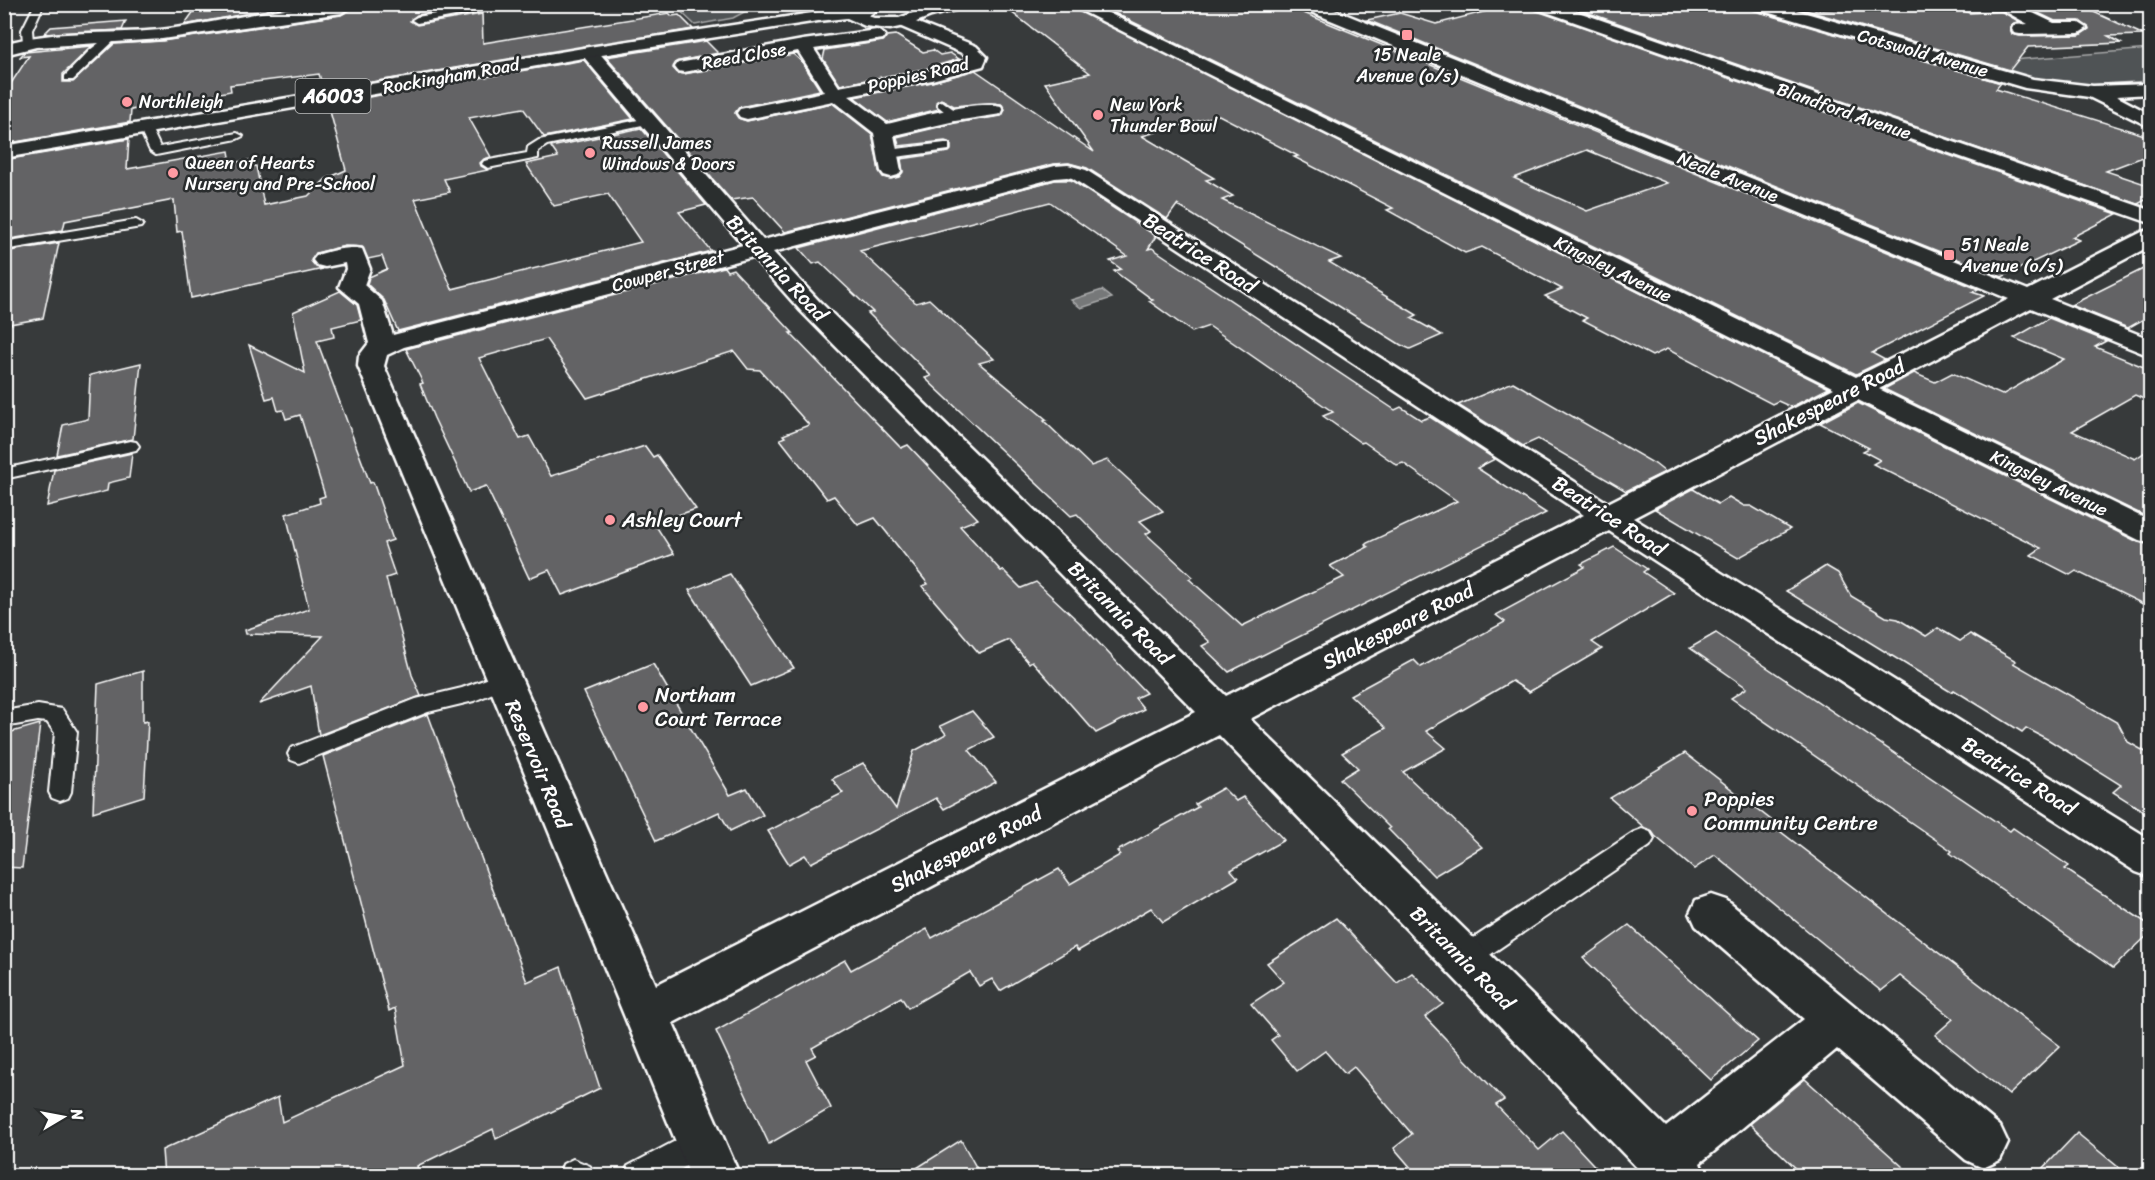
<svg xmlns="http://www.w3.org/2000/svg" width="2155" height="1180" font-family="Sriracha,sans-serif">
<rect width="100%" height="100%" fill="#373a3b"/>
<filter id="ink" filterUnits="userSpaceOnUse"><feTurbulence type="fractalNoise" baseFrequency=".0167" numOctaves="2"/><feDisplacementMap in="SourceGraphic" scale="12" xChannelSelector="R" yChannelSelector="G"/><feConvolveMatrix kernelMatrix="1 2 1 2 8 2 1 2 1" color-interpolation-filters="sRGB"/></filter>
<g filter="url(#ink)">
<g fill="#505354" stroke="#a8a9aa" stroke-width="1.5">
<path d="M674 5 749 4 748 10 733 18 695 25Z"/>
<path d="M2150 49V81L2088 85 2034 79 1993 68 2001 62 2024 59Z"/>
</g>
<path fill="#767879" stroke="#adaeaf" stroke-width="1.5" d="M1102 290 1112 298 1081 308 1071 300Z"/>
<g fill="#636465" stroke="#fff" stroke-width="1.5" fill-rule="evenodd">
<path d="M199 4H303L184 25Z"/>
<path d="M349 4H479L417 15 410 21 417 25 482 14 483 43 669 13 672 16 679 15 693 29 324 90 319 74 230 85 231 91 131 110 130 122 4 144V94L29 56 20 57 25 52 92 46 63 74V82H73L114 44 162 41 341 15 350 10Z"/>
<path d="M1044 4H1066L1829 388 1791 407 1778 401 1772 404 1667 349 1652 356 1583 320 1587 318 1545 296 1562 289 1482 247 1465 253 1387 210 1393 208 1294 157 1298 156 1219 115 1142 136 1214 178 1206 180 1233 196 1222 200 1341 258 1329 262 1417 315 1411 318 1442 335 1410 349 1401 345 1177 205 1167 219 1087 168 1069 163 1054 164 785 232 753 197 731 200 606 57 706 41 718 53 676 62 673 68 678 73 684 74 793 54 802 62 820 90 740 107 735 113 738 118 747 121 832 103 872 134 879 171 883 177 890 179 899 177 903 172 901 159 949 152 951 150V143L945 141 899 146 897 137 955 123 1001 116 1005 109 1001 104 990 103 954 106 941 99 936 102 939 109 887 122 854 97 932 82 975 70 1094 152 1045 83 1090 73 1006 8Z"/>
<path d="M1096 4H1271L1286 11 1294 9 1978 289 1972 292 1984 296 1872 353 1885 360 1856 374ZM1587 150 1667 183 1587 211 1514 178Z"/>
<path d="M1515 4H1528L1531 9 2117 214 2072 237 2079 240 2002 277 1367 20 1400 13 1436 24Z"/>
<path d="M1563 4H1746L1749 9 2001 83 1996 89 2151 137V154L2106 171 2151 186V197L2138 204Z"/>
<path d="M1785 4H1815V10L1902 7 1906 9 1958 7 1969 13 2001 11 2020 22 2014 23 2010 28 2012 34 2020 36 2080 35 2089 29 2080 21H2055L2032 10 2085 8 2144 35 2108 36 2121 43 2028 47 2010 70Z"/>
<path d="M126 21 122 30 44 34 51 27Z"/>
<path d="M896 35 923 52 933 50 940 55 950 53 959 59 929 68 840 85 823 59 825 50 883 41 887 36Z"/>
<path d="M584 60 633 119 544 137 523 108 469 118 491 157 484 159 480 163 481 166 488 170 444 179 450 192 415 199 452 289 641 242 608 194 554 206 526 164 558 157 551 147 641 128 706 205 679 212 711 251 398 331 384 300 367 284 369 277 387 269 382 256 368 259 362 247 345 246 316 253 311 261 316 267 323 269 191 298 182 231 177 232 174 200 65 221 63 230 4 240V160L129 139 127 169 229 151 231 163 249 160 250 167 256 166 264 205 308 196 326 179 346 170 328 104Z"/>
<path d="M1055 180H1071L1156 236 1148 249 1152 248 1395 410 1401 407 1421 420 1430 417 1495 459 1477 468 1546 513 1229 672 1202 646 1210 642 1119 557 1077 514 1071 516 925 378 931 376 868 313 873 312 820 262 813 264 799 248ZM1050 202 1127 256 1110 261 1121 269 1114 271 1153 300 1149 301 1192 332 1209 326 1333 412 1323 416 1361 443 1364 442 1397 465 1403 463 1457 501 1367 543 1365 545 1368 547 1330 566 1344 577 1242 626 1189 579 1193 577 1146 534 1151 531 1140 521 1163 511 1107 460 1091 466 1044 421 1047 420 979 363 994 359 929 299 916 303 860 251Z"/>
<path d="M59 243 43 318 4 325V252Z"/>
<path d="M2151 265V315L2128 328 2071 305Z"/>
<path d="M724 267 727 271 733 269 793 333H790L901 448 908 445 978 519 960 526 1001 571 1003 570 1021 588 1036 582 1079 622 1146 693 1135 698 1144 709 1096 733 1032 661 1029 663 1009 640 979 653 922 586 928 584 875 518 858 525 834 496 827 499 780 439 785 437 783 435 809 425 760 370 748 369 734 351 587 398 546 339 479 358 520 439 529 436 551 476 645 446 653 457 657 455 696 509 654 523 674 554 562 595 549 570 529 578 486 486 469 492 434 418 420 384 423 383 406 349Z"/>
<path d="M340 291 357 305 361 320 332 327 334 337 317 341 370 483 373 482 393 540 384 543 395 575 386 578 412 675 421 696 319 735 311 686 259 704 323 636 246 634 245 630 309 609 286 514 320 503 319 498 325 496 300 415 286 419 283 410 278 411 274 397 266 399 249 345 305 373 293 312Z"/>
<path d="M2049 318 2106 341 2095 347 2151 370V402L2135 395 2072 431 2135 459 2151 448V519L1884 389 1914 373 1935 382 1952 373 2002 395 2064 359 2014 338Z"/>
<path d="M141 363 133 439 57 455 63 425 88 419 90 375Z"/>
<path d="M1513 382 1655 464 1665 472 1626 491 1538 439 1523 446 1458 405Z"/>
<path d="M1858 403 2138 542 2151 545V608L2076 571 2070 575 2031 555 2041 548 1873 464 1880 460 1863 451 1869 448 1820 423Z"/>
<path d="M132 453 129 478 108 483 107 491 47 506 54 470Z"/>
<path d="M1693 489 1718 504 1729 497 1744 506H1751L1790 529 1738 558 1655 509Z"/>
<path d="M1614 547 1647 569 1643 572 1674 593 1592 642 1602 649 1529 692 1512 681 1426 731 1446 748 1403 772 1482 847 1434 876 1388 829 1390 828 1340 779 1358 768 1342 753 1386 728 1350 695 1414 660 1421 667 1505 622 1496 615 1585 567 1581 564Z"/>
<path d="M1826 566 1838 573 1851 596 1886 617 1898 619 1926 636 1938 628 1960 641 1970 634 2016 661 2013 663 2118 723 2128 742 2151 755V816L2113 792 2121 785 2049 740 2026 728 2022 732 1954 690 1951 692 1786 591Z"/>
<path d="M730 574 794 668 751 686 689 590Z"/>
<path d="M1716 633 2010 831 2013 828 2069 866 2065 869 2151 926V932L2113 968 1950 853 1952 851 1731 698 1747 688 1690 648Z"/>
<path d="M653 664 730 795 747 788 763 815 730 831 719 812 656 841 584 692Z"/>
<path d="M143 671V722L148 721 144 796 93 812 98 684Z"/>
<path d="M972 711 994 737 969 750 996 782 944 809 936 798 811 863 805 855 789 864 768 831 843 793 832 779 863 763 896 809 914 751 946 734 940 726Z"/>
<path d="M428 714 527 982 561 967 600 1088 496 1139 493 1129 417 1166 419 1176H164L162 1150 278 1097 282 1122 405 1065 395 1008 389 1011 323 756Z"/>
<path d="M40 724 22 868 4 867V749L8 733Z"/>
<path d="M1685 753 1775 823 1772 825 2060 1046 2009 1095 1935 1035 1953 1019 1900 976 1881 991 1715 855 1694 869 1655 836 1651 830 1645 828 1610 798Z"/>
<path d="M1223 788 1236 801 1243 797 1284 840 1231 870 1238 878 1163 922 1151 908 1078 951 1075 947 1000 991 992 979 979 986 970 972 908 1008 901 997 812 1048 816 1055 806 1060 831 1108 769 1144 716 1031 845 960 851 970 927 929 932 938 1059 869 1070 884 1120 855 1117 851 1198 807 1195 804Z"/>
<path d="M1336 918 1397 983 1412 973 1443 1004 1425 1017 1504 1100 1496 1105 1539 1150 1562 1131 1604 1176H1418L1394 1148 1412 1134 1354 1067 1345 1074 1325 1051 1297 1071 1271 1040 1278 1035 1251 1004 1284 982 1267 963Z"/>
<path d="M1629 925 1758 1041 1711 1080 1583 958Z"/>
<path d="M1805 1079 1913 1176H1804L1750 1124Z"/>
<path d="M2077 1133 2129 1176H2036Z"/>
<path d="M961 1140 981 1176H904Z"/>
</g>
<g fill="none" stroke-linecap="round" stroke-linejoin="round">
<defs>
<g id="lane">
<path d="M496 4H521L417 23 412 20 417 17Z"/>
<path d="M34 6 42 8 32 30 33 42 28 45 23 42 22 30Z"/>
<path d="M108 36 117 38 73 80H65V76L90 50Z"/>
<path d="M942 101 959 113V117H951L938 106V102Z"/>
<path d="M648 118 654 121 652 123 547 145 538 151V158L488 168 482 164 484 161 527 153 528 147 539 140Z"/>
<path d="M145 125 151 128 160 147 237 133 243 136 237 139 156 155 150 151 139 128Z"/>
<path d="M945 143 949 144V150L888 158 882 154 888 150Z"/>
<path d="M136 220 143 224 141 227 4 250V242Z"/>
<path d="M130 441 136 442 139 446 136 450 4 479V469Z"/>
<path d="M503 673 510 676 514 681 510 686 474 701 428 712 299 763 291 760 288 754 291 748 416 699 462 688Z"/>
<path d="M38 705 62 709 77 732 71 792 68 798 60 801 52 798 49 792 55 733 47 722 38 721 4 727V711Z"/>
<path d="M1642 829 1650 832 1654 839 1650 846 1472 967 1463 971 1454 967 1450 959 1454 951 1634 832Z"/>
<path d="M700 1128 710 1133 715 1143 710 1153 669 1176H623L628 1166Z"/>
<path d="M573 1159 590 1166 595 1176H559L563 1164Z"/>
</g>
<g id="street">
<path d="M346 4 349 8 341 13 162 39 36 47 4 55V44C55 29 108 35 160 30 222 23 284 4 346 4Z"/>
<path d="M1068 4H1090L1856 377 2009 299 1299 7 1297 4H1320L2028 290 2142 232 2150 230V246L2050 299 2150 339V356L2031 308 1879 389 2150 521V543L2139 540 1858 400 1633 518 2150 839V877L2136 872 1609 531 1250 719 1666 1127 1804 1019 1696 926 1690 913 1696 900 1711 895 1726 900 2000 1126 2008 1143 2000 1160 1983 1168 1966 1160 1837 1049 1700 1163 1705 1176H1645L1219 735 673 1023 740 1176H690L358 366 359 356 369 343 359 304 339 287 346 269 345 263 325 267 317 265 313 260 317 255C331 251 348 246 362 249L370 269 364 285 382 301 393 335 743 245 583 56 580 52 583 48H595L763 240 1055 166 1068 165 1086 170 1608 503 1834 388ZM1067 177 1072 178 1584 515 1226 696 819 301 773 252 1055 178ZM753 257 801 311 1196 712 656 985 384 366 387 355 404 347Z"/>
<path d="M1530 4H1555L2150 210V223L1532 7Z"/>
<path d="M1748 4H1775L2033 79 2093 86 2150 84V94L2116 96 2150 114V127L2089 97 2025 88 1750 7Z"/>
<path d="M1992 4H2014L2054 23H2079L2087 28 2079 33 2020 34 2014 33 2012 29 2014 25 2028 24Z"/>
<path d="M903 17 976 46 987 57 983 66 932 80 849 96 887 124C914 118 975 100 1001 106L1003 110 1001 114 955 121 894 135 901 171 898 175 891 177 884 175 881 171 874 133 833 101 747 119 740 117 737 113 740 109 824 92 798 51 684 72 678 71 675 67 678 63 684 62 803 40 877 30 885 35 883 39 814 49 839 87 930 70 969 59 964 54 897 25 895 22Z"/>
</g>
<path id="primary" d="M938 4H968L966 7 931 16 909 25 890 29 865 26 847 18 818 21 589 57 4 158V146L589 47 838 9 845 6 873 8 875 11 868 16 874 18H899Z"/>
</defs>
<use href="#lane" stroke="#fff" stroke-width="4"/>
<use href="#street" stroke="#fff" stroke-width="5"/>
<use href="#primary" stroke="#fff" stroke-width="5"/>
<use href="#lane" fill="#2a2d2e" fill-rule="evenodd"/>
<use href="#street" fill="#2a2d2e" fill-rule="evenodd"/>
<use href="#primary" fill="#2a2d2e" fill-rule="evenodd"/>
</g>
</g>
<g fill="#ff9aa2" stroke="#2a2d2e" stroke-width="2">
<rect x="1401" y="29" width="12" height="12" rx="3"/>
<circle cx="127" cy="102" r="6"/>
<circle cx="1098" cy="115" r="6"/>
<circle cx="590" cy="153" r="6"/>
<circle cx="173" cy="173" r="6"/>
<rect x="1943" y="249" width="12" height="12" rx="3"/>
<circle cx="610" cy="520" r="6"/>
<circle cx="643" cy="707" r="6"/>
<circle cx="1692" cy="811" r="6"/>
</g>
<g text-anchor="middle" stroke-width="5" stroke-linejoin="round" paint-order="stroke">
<g font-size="18" fill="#fff" stroke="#2a2d2e">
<text transform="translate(1923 53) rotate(16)" y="6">Cotswold Avenue</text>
<text transform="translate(744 56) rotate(-10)" y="6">Reed Close</text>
<text transform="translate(918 75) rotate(-13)" y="6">Poppies Road</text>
<text transform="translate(451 76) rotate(-10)" y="6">Rockingham Road</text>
<text transform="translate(1844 111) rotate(19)" y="6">Blandford Avenue</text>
<text transform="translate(1728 177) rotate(22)" y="6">Neale Avenue</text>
<text transform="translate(1613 269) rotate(26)" y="6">Kingsley Avenue</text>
<text transform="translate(668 271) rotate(-15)" y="6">Cowper Street</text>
<text transform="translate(2049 483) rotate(26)" y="6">Kingsley Avenue</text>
</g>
<g font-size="18" fill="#fff" stroke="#2a2d2e" text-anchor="start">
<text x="1407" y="61" text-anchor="middle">15 Neale<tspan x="1407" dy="21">Avenue (o/s)</tspan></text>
<text x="139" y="108">Northleigh</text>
<text x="1110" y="111">New York<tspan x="1110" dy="21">Thunder Bowl</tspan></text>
<text x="602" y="149">Russell James<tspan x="602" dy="21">Windows &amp; Doors</tspan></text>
<text x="185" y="169">Queen of Hearts<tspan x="185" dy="21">Nursery and Pre-School</tspan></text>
<text x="1961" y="251">51 Neale<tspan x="1961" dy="21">Avenue (o/s)</tspan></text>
</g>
<rect fill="#2a2d2e" stroke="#bfc0c0" stroke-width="1.5" x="295.5" y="79" width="75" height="34" rx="4.5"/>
<g font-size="20" font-weight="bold" fill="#fff">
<text x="333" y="103">A6003</text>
</g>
<g font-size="21" fill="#fff" stroke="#2a2d2e">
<text transform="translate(1200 253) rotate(33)" y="7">Beatrice Road</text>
<text transform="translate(777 268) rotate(47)" y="7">Britannia Road</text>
<text transform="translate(1829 402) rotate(-27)" y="7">Shakespeare Road</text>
<text transform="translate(1609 516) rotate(33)" y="7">Beatrice Road</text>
<text transform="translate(1120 613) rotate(45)" y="7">Britannia Road</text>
<text transform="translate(1398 626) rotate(-27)" y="7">Shakespeare Road</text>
<text transform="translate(538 764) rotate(67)" y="7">Reservoir Road</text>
<text transform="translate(2019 776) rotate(32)" y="7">Beatrice Road</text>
<text transform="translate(966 849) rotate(-27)" y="7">Shakespeare Road</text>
<text transform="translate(1462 958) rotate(45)" y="7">Britannia Road</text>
</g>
<g font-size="21" fill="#fff" stroke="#2a2d2e" text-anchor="start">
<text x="622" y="527">Ashley Court</text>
<text x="655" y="702">Northam<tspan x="655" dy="24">Court Terrace</tspan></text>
<text x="1704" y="806">Poppies<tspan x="1704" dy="24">Community Centre</tspan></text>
</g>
</g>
<rect width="2155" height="1180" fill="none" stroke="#2a2d2e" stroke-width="24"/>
<rect x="12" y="12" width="2131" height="1156" fill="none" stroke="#fff" stroke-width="2" filter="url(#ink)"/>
<g transform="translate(63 1117) rotate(80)" stroke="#2a2d2e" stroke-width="4.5" paint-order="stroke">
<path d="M0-4.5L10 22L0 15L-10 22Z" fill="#ffffff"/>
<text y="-9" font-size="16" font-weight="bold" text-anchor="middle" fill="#ffffff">N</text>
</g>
</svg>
